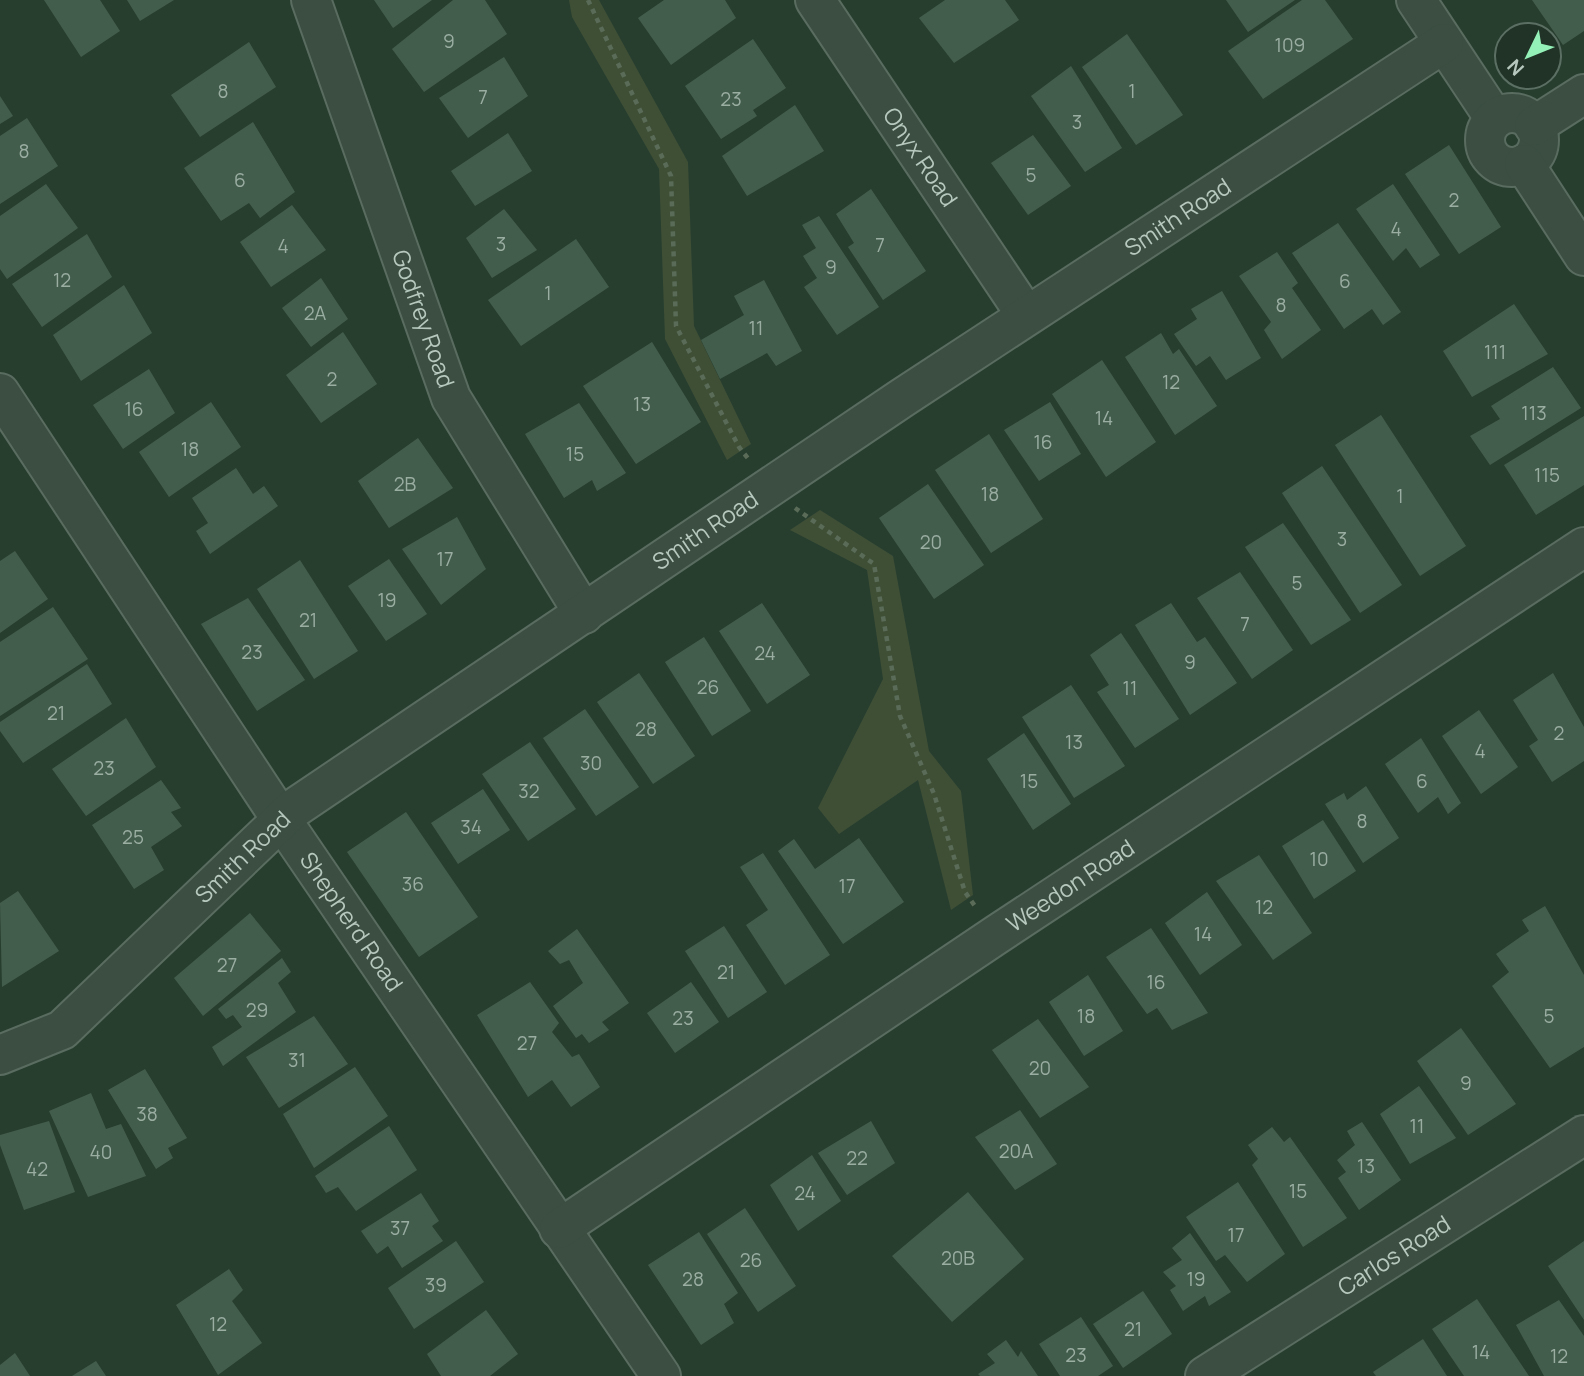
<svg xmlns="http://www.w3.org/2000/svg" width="1584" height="1376" font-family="Manrope,sans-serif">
<rect width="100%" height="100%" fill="#273e2f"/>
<g fill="#3f4f36">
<path d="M569 0H599L688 162 694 326 751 444 727 460 665 339 659 169 572 17Z"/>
<path d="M820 510 893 556 929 751 961 791 973 895 951 910 918 780 839 834 818 808 883 679 867 570 790 530Z"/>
</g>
<g fill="#435d4c">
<path d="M44 0H100L120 31 81 57Z"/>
<path d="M127 0H174L140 21Z"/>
<path d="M374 0H432L393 28Z"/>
<path d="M453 0H485L507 34 424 92 392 49Z"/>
<path d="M664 0H725L736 18 671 65 638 18Z"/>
<path d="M945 0H1005L1019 20 954 63 919 18Z"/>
<path d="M1226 0H1295L1248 32Z"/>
<path d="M1302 0H1325L1353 39 1263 99 1228 51Z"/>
<path d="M1532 0H1584V31L1563 45Z"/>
<path d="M1127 34 1183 115 1136 145 1082 67Z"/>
<path d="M753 39 786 88 753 110 757 116 721 139 685 86Z"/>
<path d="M249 42 276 87 200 137 171 95Z"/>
<path d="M504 57 528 96 468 138 439 98Z"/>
<path d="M1071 66 1122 148 1085 172 1031 96Z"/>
<path d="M0 96 13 116 0 124Z"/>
<path d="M795 105 824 151 747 196 722 156Z"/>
<path d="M27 118 58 166 0 204V136Z"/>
<path d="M253 122 295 192 260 218 249 203 221 221 184 168Z"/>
<path d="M508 133 532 171 475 206 451 171Z"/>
<path d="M1033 135 1071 186 1028 215 991 163Z"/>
<path d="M1449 145 1501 227 1459 254 1405 174Z"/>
<path d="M46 184 78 228 7 279 0 269V216Z"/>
<path d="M1393 184 1440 255 1420 268 1406 248 1393 261 1356 209Z"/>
<path d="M871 189 926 271 883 300 848 247 854 243 836 214Z"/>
<path d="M292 205 326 250 271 287 240 242Z"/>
<path d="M504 209 537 250 492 278 466 238Z"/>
<path d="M819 216 879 307 837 335 804 287 817 278 803 256 816 248 802 225Z"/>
<path d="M1338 223 1401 312 1383 325 1372 309 1344 329 1292 253Z"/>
<path d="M87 234 112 277 42 327 12 284Z"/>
<path d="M576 239 609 287 521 346 488 300Z"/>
<path d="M1277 252 1298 283 1292 288 1321 330 1282 359 1264 330 1271 322 1239 276Z"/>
<path d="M321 278 348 319 311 347 282 308Z"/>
<path d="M764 280 802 351 776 366 767 353 720 379 701 340 744 315 734 296Z"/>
<path d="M124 285 152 333 81 381 53 335Z"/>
<path d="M1222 291 1261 358 1226 380 1210 356 1196 366 1174 334 1197 319 1191 309Z"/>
<path d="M1514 304 1548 354 1472 397 1443 351Z"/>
<path d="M343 332 377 384 321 423 286 375Z"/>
<path d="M1161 333 1173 354 1179 349 1217 406 1175 435 1125 357Z"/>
<path d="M652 342 701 422 636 464 583 386Z"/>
<path d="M1102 360 1156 442 1106 477 1052 394Z"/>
<path d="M1553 367 1581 408 1490 465 1470 436 1500 419 1491 406Z"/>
<path d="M149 369 175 413 123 449 93 405Z"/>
<path d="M211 402 241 447 169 497 139 452Z"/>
<path d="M1050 402 1081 454 1039 481 1004 430Z"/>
<path d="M579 403 626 473 597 491 592 480 564 498 525 434Z"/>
<path d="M1381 415 1466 546 1420 576 1335 445Z"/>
<path d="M1584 416V485L1536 515 1504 465Z"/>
<path d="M989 434 1043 519 991 553 935 470Z"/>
<path d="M418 438 453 488 389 528 358 481Z"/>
<path d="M1322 466 1402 585 1360 613 1282 493Z"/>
<path d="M236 468 253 494 264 486 278 506 210 554 196 531 208 523 192 498Z"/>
<path d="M928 484 984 565 934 599 879 518Z"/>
<path d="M457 517 486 569 441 605 402 549Z"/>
<path d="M1283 523 1351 620 1311 645 1245 547Z"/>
<path d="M15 551 48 599 0 633V561Z"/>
<path d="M389 559 427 614 386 641 348 586Z"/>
<path d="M300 560 358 651 314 679 257 589Z"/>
<path d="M1240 572 1293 650 1252 679 1197 598Z"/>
<path d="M248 598 305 680 257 711 201 624Z"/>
<path d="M762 603 810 675 767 704 719 631Z"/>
<path d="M1171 603 1197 642 1205 637 1237 683 1190 715 1135 625Z"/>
<path d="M53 607 88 659 0 716V642Z"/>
<path d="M1121 633 1179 719 1135 748 1097 692 1109 685 1090 655Z"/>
<path d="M704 637 751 711 712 736 665 662Z"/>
<path d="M87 664 112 704 23 763 0 731V722Z"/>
<path d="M639 673 695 756 653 784 597 702Z"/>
<path d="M1553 673 1584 727V761L1552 782 1529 746 1538 740 1513 700Z"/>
<path d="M1071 685 1125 766 1074 798 1022 717Z"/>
<path d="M585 709 639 787 596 816 543 738Z"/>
<path d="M1479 710 1518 767 1481 794 1442 736Z"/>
<path d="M126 718 156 767 86 816 52 769Z"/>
<path d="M1024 733 1071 804 1033 830 987 759Z"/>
<path d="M1421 738 1461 803 1448 814 1438 797 1418 813 1385 764Z"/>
<path d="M530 742 576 809 528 841 482 774Z"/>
<path d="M161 780 181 808 171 812 182 826 151 847 164 870 134 889 92 825Z"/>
<path d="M1366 786 1399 838 1363 863 1325 804 1344 793 1347 800Z"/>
<path d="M483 789 510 830 458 864 431 823Z"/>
<path d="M406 812 478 917 419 957 347 852Z"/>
<path d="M1323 820 1356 871 1314 899 1282 846Z"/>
<path d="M859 838 904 902 843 944 778 851 794 839 815 869Z"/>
<path d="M763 853 830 955 785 985 746 925 768 910 740 867Z"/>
<path d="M1259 855 1312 933 1273 960 1216 881Z"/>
<path d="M18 891 59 951 2 987 0 903Z"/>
<path d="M1207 892 1242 945 1200 975 1165 923Z"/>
<path d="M1545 906 1584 975V1047L1550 1068 1492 986 1509 972 1496 954 1529 931 1522 920Z"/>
<path d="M250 913 281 951 203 1016 174 978Z"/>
<path d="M724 926 767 992 728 1018 685 951Z"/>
<path d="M1151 928 1208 1013 1172 1030 1157 1008 1147 1014 1106 957Z"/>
<path d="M577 929 629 1003 602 1022 609 1030 589 1043 582 1034 576 1038 553 1006 583 983 569 960 560 964 548 951Z"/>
<path d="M282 958 291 972 278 983 296 1012 223 1066 212 1047 242 1027 233 1015 226 1019 218 1009Z"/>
<path d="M1088 975 1123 1031 1084 1056 1049 1002Z"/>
<path d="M530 982 559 1023 552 1032 572 1057 579 1054 600 1087 571 1107 552 1080 528 1097 477 1015Z"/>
<path d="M691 982 719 1022 675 1053 647 1013Z"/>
<path d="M314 1016 348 1064 279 1108 246 1057Z"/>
<path d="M1038 1019 1089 1087 1040 1118 992 1050Z"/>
<path d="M1461 1028 1516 1104 1468 1135 1417 1061Z"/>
<path d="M355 1067 388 1116 314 1168 283 1114Z"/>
<path d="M145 1069 187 1138 168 1148 173 1158 156 1169 108 1090Z"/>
<path d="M1419 1086 1456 1138 1410 1164 1380 1114Z"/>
<path d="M91 1093 106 1129 121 1124 146 1176 88 1197 49 1111Z"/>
<path d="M1020 1110 1057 1164 1015 1190 975 1137Z"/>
<path d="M49 1121 75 1192 24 1210 0 1145V1135Z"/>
<path d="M871 1121 895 1163 847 1195 818 1153Z"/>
<path d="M1362 1122 1401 1180 1359 1210 1338 1178 1346 1172 1337 1160 1355 1145 1347 1131Z"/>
<path d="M389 1126 417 1170 356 1211 338 1187 326 1193 315 1176Z"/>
<path d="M1272 1127 1284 1142 1290 1137 1347 1218 1303 1247 1252 1165 1258 1159 1248 1145Z"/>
<path d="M812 1155 841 1201 798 1231 770 1185Z"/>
<path d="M1238 1182 1285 1254 1247 1282 1225 1255 1216 1261 1186 1217Z"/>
<path d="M968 1192 1024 1259 952 1322 892 1256Z"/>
<path d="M421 1193 439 1221 432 1226 443 1241 402 1268 388 1246 377 1254 361 1231Z"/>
<path d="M745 1208 796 1286 758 1312 707 1234Z"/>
<path d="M699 1232 738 1293 724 1304 734 1323 701 1345 648 1265Z"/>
<path d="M1190 1233 1231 1292 1209 1306 1205 1296 1183 1311 1170 1290 1176 1286 1163 1272 1182 1260 1172 1248Z"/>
<path d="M456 1241 484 1282 414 1329 388 1288Z"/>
<path d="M1584 1241V1320L1548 1266Z"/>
<path d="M229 1269 243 1290 232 1301 262 1343 218 1375 176 1305Z"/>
<path d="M1143 1291 1172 1334 1123 1368 1093 1324Z"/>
<path d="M1477 1299 1529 1376H1464L1432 1329Z"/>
<path d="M1559 1300 1584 1336V1376H1544L1516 1325Z"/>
<path d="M486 1310 518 1354 490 1376H441L427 1354Z"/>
<path d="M1081 1317 1113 1366 1098 1376H1060L1039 1344Z"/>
<path d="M1423 1339 1447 1376H1376L1373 1372Z"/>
<path d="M1006 1340 1018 1357 1021 1351 1038 1376H980L978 1374 995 1363 987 1354Z"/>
<path d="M15 1353 30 1376H0V1365Z"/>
<path d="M96 1361 106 1376H72Z"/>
</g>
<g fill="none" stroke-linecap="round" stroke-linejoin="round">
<defs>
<g id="minor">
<path id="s1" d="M311 0 451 398 584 614"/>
<path id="s2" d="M815 0 1026 315"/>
<path d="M1416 0 1495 119"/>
<circle cx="1512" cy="140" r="27"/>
<path d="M1534 126 1584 94"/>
<path d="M1524 164 1584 256"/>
<path id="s3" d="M0 393 281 819 661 1376"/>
<path id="s4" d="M0 1055 62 1030 293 809 902 398 1444 43"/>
<path id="s5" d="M559 1229 996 935 1584 547"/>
<path id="s6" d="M1205 1376 1584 1135"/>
</g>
</defs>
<use href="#minor" stroke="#596c5f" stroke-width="42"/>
<g stroke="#5a6c58" stroke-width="4.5" stroke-dasharray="5 5" stroke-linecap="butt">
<path d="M588 0 671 176 676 326 739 447 750 461"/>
<path d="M795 508 874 564 900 716 934 794 965 892 977 909"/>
</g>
<use href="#minor" stroke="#3b4e41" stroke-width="38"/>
</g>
<g text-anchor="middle" stroke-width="7" stroke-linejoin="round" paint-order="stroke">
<g font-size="19" fill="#9aaea2">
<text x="449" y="48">9</text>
<text x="1290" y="52">109</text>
<text x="223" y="98">8</text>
<text x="1132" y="98">1</text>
<text x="483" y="104">7</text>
<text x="731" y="106">23</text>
<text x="1077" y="129">3</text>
<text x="24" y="158">8</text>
<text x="1031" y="182">5</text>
<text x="240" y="187">6</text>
<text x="1454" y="207">2</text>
<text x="1396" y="236">4</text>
<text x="501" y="251">3</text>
<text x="880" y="252">7</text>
<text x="283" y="253">4</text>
<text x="831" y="274">9</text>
<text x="62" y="287">12</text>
<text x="1345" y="288">6</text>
<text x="548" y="300">1</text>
<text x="1281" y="312">8</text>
<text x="315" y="320">2A</text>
<text x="756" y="335">11</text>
<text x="1495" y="359">111</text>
<text x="332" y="386">2</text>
<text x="1171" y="389">12</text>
<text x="642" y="411">13</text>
<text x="134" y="416">16</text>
<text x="1534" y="420">113</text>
<text x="1104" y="425">14</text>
<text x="1043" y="449">16</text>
<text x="190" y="456">18</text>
<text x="575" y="461">15</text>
<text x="1547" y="482">115</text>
<text x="405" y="491">2B</text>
<text x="990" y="501">18</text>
<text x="1400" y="503">1</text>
<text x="1342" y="546">3</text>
<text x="931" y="549">20</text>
<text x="445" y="566">17</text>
<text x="1297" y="590">5</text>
<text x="387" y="607">19</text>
<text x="308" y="627">21</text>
<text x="1245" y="631">7</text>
<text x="252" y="659">23</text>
<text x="765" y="660">24</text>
<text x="1190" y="669">9</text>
<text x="708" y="694">26</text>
<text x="1130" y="695">11</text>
<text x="56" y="720">21</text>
<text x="646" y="736">28</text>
<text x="1559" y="740">2</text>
<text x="1074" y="749">13</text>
<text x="1480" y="758">4</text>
<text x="591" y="770">30</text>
<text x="104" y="775">23</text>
<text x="1029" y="788">15</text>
<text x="1422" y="788">6</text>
<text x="529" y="798">32</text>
<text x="1362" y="828">8</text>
<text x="471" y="834">34</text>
<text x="133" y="844">25</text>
<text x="1319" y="866">10</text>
<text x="413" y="891">36</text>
<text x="847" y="893">17</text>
<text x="1264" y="914">12</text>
<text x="1203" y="941">14</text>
<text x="227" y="972">27</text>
<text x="726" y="979">21</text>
<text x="1156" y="989">16</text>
<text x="257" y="1017">29</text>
<text x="1086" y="1023">18</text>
<text x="1549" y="1023">5</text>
<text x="683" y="1025">23</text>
<text x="527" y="1050">27</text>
<text x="297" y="1067">31</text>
<text x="1040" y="1075">20</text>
<text x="1466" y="1090">9</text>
<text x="147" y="1121">38</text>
<text x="1417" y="1133">11</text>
<text x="1016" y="1158">20A</text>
<text x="101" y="1159">40</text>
<text x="857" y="1165">22</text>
<text x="1366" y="1173">13</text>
<text x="37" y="1176">42</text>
<text x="1298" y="1198">15</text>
<text x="805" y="1200">24</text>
<text x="400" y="1235">37</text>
<text x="1236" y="1242">17</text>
<text x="958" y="1265">20B</text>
<text x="751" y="1267">26</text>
<text x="693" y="1286">28</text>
<text x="1196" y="1286">19</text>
<text x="436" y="1292">39</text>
<text x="218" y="1331">12</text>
<text x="1133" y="1336">21</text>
<text x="1481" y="1359">14</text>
<text x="1076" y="1362">23</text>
<text x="1559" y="1363">12</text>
</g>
<g font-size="23" fill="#b7c9be" stroke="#203326">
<text dy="8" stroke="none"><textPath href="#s2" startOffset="189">Onyx Road</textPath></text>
<text dy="8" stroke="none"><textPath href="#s4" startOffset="1451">Smith Road</textPath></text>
<text dy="8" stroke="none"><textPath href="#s1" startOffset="338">Godfrey Road</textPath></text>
<text dy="8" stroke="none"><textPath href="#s4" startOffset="884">Smith Road</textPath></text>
<text dy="8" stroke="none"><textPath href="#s4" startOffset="317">Smith Road</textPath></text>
<text dy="8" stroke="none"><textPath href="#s5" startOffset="616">Weedon Road</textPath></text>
<text dy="8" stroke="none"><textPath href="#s3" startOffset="635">Shepherd Road</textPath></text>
<text dy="8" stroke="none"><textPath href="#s6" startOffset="224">Carlos Road</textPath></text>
</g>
</g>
<g transform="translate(1528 56) rotate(227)"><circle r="33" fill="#203326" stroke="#5c6f63" stroke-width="2"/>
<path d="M0-5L12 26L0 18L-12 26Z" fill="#94f1b7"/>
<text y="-10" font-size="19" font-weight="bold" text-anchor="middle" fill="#b7c9be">N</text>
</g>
</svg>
